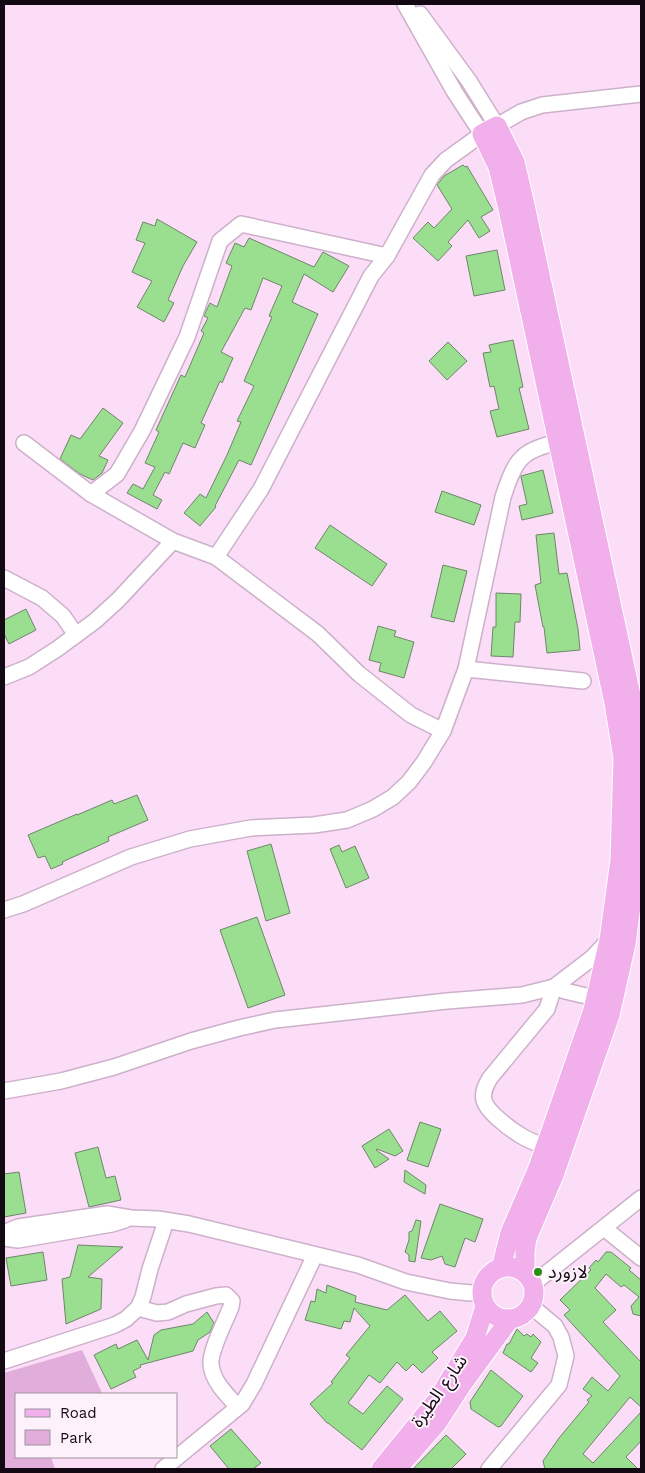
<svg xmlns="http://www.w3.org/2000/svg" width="645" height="1473" font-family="'Work Sans','Noto Sans Arabic',sans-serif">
<rect width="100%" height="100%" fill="#fbddf7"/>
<path fill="#e1addb" d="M82 1350 102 1393 16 1394V1457H51L55 1469H4V1373Z"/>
<g fill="#9adf8f" stroke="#6f856b">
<path d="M463 165 465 167 467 166 493 210 481 217 490 231 479 238 468 220 448 242 452 246 438 261 413 238 428 222 434 228 452 209 437 185 444 176Z"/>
<path d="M157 219 197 242 183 266 168 300 174 303 164 322 137 307 152 281 132 272 145 243 136 240 143 222 155 226Z"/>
<path d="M249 238 314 267 323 252 349 266 333 292 304 274 292 302 318 314 251 465 239 460 215 506 216 507 200 526 184 513 200 494 206 498 227 455 241 422 237 421 254 386 244 381 272 317 269 316 282 286 263 278 251 310 245 308 221 352 233 358 222 383 220 381 201 423 205 425 195 448 183 443 169 474 165 472 153 495 162 500 157 509 127 493 133 484 143 489 155 467 145 463 159 432 156 430 181 375 185 377 204 333 201 331 208 318 204 316 206 311 210 303 217 307 232 266 226 263 235 243 244 247Z"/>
<path d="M497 250 505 290 474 296 466 256Z"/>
<path d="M513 340 523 387 519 388 529 429 497 437 490 411 499 409 494 386 490 387 483 353 491 352 489 345Z"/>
<path d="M448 342 467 361 447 380 429 361Z"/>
<path d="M103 408 123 423 99 456 108 460 102 473 93 480 80 474 60 459 71 435 80 439Z"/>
<path d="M543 470 553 513 522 520 519 506 527 504 521 477V476Z"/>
<path d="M442 491 481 505 474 525 435 512Z"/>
<path d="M330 525 387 564 372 586 315 548Z"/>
<path d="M554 533 559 574 567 573 578 629 580 650 547 653 544 627H543L535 585 541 583 536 535Z"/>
<path d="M443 565 467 571 454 622 431 617Z"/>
<path d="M496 593 521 594 520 622H515L513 657 491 656 493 627H496Z"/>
<path d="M26 609 36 630 9 644 4 634V620Z"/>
<path d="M378 626 396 631 394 636 414 642 404 678 379 671 381 663 369 660Z"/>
<path d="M137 795 148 820 108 837 109 841 62 862 63 864 51 869 45 856 38 858 28 835 77 814V815L112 800 114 804Z"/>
<path d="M271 844 290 913 266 921 247 851Z"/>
<path d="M339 845 342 852 355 846 369 878 346 888 330 849Z"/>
<path d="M257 917 285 995 248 1008 220 930Z"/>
<path d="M420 1122 441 1129 428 1167 407 1160Z"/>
<path d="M389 1129 403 1151 395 1156 377 1149 376 1150 389 1159 375 1168 362 1146Z"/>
<path d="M98 1147 106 1178 115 1176 121 1200 89 1207 75 1153Z"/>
<path d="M405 1170 426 1185 425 1194 404 1182Z"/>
<path d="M19 1172 26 1213 4 1217V1174Z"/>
<path d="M440 1204 483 1219 475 1242 465 1238 455 1267 445 1264 442 1256 431 1260 421 1258Z"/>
<path d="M416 1220 421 1221 415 1262 409 1261V1255L405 1252 409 1240V1232L412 1231Z"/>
<path d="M78 1245 123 1247 88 1277 102 1279 101 1309 66 1324 62 1279 70 1277Z"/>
<path d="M43 1252 47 1280 11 1286 6 1258Z"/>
<path d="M606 1252H611L631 1268 629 1270 641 1280V1316L633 1314 631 1306 639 1297 624 1285 621 1287 606 1274 595 1288 616 1310 603 1322 641 1362V1407L630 1397 583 1454 593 1463 641 1412V1441L626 1457 638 1469H545L543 1461 559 1438 589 1402 587 1400 592 1396 583 1389 592 1377 608 1391 620 1376 564 1315 570 1310 560 1300 591 1270 589 1268 596 1260 598 1262Z"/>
<path d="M327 1285 356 1296 355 1302 387 1310 405 1295 428 1321 440 1311 457 1331 432 1352 438 1358 422 1373 413 1364 406 1371 397 1362 380 1383 369 1375 348 1403 363 1414 387 1386 403 1399 362 1450 328 1423H327L310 1404 333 1383 331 1382 350 1358 346 1355 370 1326 354 1308 350 1322 344 1321 341 1329 305 1320 311 1301 315 1302 317 1289 326 1293Z"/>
<path d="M207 1312 214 1323 210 1332 198 1340 193 1351 140 1365 141 1367 133 1371 136 1377 111 1389 94 1355 116 1344 118 1349 137 1340 148 1360 154 1335 161 1330 193 1324Z"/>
<path d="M517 1329 524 1336 527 1334 531 1337 533 1334 541 1342 531 1358 538 1363 531 1372 503 1353 507 1344H509Z"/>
<path d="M491 1370 523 1396 501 1426 498 1427 471 1409 470 1402Z"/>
<path d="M231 1429 261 1463 253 1469H229L210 1446Z"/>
<path d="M446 1435 466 1454 451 1469H413Z"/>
</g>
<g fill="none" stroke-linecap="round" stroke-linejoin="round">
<defs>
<g id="minor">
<path d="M405 4 454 91 482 134 446 160 432 175 387 256 371 276 261 489 216 557 318 634 359 674 411 715 443 731"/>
<path d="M420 14 469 81 497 126 521 112 542 105 641 94"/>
<path d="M24 443 91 494 173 541 216 557"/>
<path d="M91 494 117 474 142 431 187 337 220 241 241 224 387 256"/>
<path d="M4 578 42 598 63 616 76 635"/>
<path d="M466 669 583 681"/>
<path d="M4 677 29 667 57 649 95 621 118 600 173 541"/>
<path d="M4 910 23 904 131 857 190 839 251 828 314 825 347 820 373 809 393 797 409 782 424 762 443 731 466 669 503 497C518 451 524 451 569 439"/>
<path d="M554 987 547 1009 490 1078C486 1085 482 1092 484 1100 486 1111 510 1129 520 1135 530 1142 544 1146 556 1150"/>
<path d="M554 987 565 991 595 998"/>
<path d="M4 1091 61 1081 114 1067 191 1041 239 1028 275 1020 447 1001 522 995 554 987 592 958 609 940"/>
<path d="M604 1228 641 1258"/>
<path d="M4 1233 18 1227 107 1214 131 1218 158 1219 189 1224 358 1265 406 1282 450 1291 471 1293 482 1292"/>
<path d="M4 1238 18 1240 112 1224 125 1220"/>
<path d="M533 1284 641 1198"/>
<path d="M138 1308 157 1313 168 1312 186 1304 216 1296 226 1295 232 1301 231 1307C226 1319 209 1353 211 1365 213 1382 227 1395 238 1407"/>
<path d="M4 1361 115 1325 126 1319 138 1308 143 1297 150 1269 166 1221"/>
<path d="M163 1469 242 1404 254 1384 315 1255"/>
<path d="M489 1469 559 1385 566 1356 561 1337 555 1326 531 1306"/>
</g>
<g id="major">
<circle cx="508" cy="1293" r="26"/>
<path d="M501 1268 510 1233 538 1168 593 1010 609 940 620 860 623 758 614 703 508 209 498 167 482 134 497 126 515 162 525 205 632 700 641 756V794L637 860 626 944 610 1015 554 1175 527 1238 525 1252V1273"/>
<path d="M381 1469 438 1399 475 1338 485 1306"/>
<path d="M397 1469 437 1423 461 1386 510 1319"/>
</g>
</defs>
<use href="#minor" stroke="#cdb0c9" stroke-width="18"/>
<use href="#major" stroke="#fff" stroke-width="21"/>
<use href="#minor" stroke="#fff" stroke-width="15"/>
<use href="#major" stroke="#f1b0eb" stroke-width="19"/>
</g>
<circle fill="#289012" stroke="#fdf1fb" stroke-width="2" cx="538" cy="1272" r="5"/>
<g text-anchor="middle" stroke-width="4" stroke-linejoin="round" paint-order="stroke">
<g font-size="18" fill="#130912" stroke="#fdf1fb" text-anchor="start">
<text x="548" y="1278">لازورد</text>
</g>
<g font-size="18" fill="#130912" stroke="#fdf1fb">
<text transform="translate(439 1391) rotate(-55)" y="6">شارع الطيرة</text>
</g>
</g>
<rect width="645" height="1473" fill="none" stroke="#130912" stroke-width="10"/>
<rect x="15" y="1393" width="162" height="65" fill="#fdf1fb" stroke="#9f949e"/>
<rect x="25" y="1409" width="25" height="8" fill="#f1b0eb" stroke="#9f949e"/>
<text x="60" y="1418" font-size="15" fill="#130912">Road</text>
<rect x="25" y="1430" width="25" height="15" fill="#e1addb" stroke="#9f949e"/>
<text x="60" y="1443" font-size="15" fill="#130912">Park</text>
</svg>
